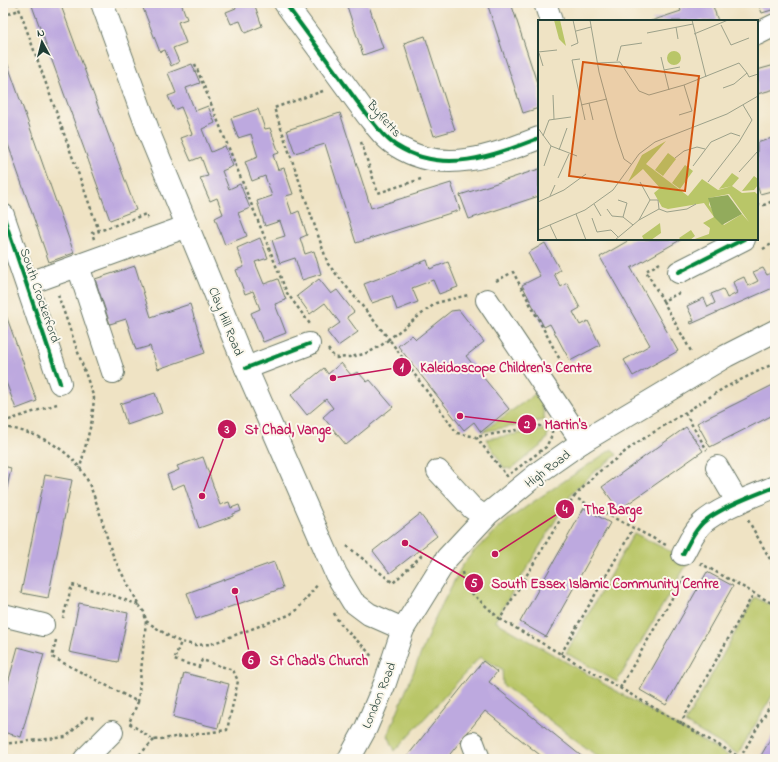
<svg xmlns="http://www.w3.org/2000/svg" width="778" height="762" font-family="'Indie Flower',sans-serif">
<rect width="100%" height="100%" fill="#fbf7ec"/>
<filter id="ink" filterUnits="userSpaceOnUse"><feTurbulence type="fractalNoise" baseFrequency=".025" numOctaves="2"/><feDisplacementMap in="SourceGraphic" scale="8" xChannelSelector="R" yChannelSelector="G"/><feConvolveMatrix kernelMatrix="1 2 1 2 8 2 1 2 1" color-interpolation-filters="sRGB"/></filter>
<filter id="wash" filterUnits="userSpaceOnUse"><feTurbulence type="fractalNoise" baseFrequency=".012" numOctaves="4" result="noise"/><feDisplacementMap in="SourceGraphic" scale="16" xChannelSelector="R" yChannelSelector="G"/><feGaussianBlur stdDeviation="0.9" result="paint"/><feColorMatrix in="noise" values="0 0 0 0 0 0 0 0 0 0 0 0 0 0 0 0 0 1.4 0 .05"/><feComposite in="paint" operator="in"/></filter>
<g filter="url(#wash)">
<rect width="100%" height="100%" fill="#efe3c4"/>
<g fill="#b9c668" stroke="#6c824e">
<path d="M535 394 541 403 545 420 482 432Z"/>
<path d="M548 429 547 438 542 445 511 469 504 468 486 439Z"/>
<path d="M612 449 617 455 594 472 572 493 495 621 734 759H601L503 685 502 669 480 657 395 751 388 735 436 616 462 566 473 552 508 520 533 502Z"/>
<path d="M634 533 689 561 617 682 566 653Z"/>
<path d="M755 597 775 608V691L738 754 685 723Z"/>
</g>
<g id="blocks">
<g fill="#bda9df">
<path d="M31 3H60L136 210 110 220Z"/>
<path d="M141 3H181L187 19 178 22 186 43 173 48 179 62 171 66 165 50 160 52Z"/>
<path d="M234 3H254L262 26 245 33 240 21 231 24 226 12 236 8Z"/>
<path d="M346 3H368L383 48 363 55Z"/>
<path d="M487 3H511L539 89V108L523 113Z"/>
<path d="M697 3H712L718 21H651L681 11 680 8Z"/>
<path d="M758 3H775V9L762 13Z"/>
<path d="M425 36 455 130 434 136 404 43Z"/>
<path d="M3 51 74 253 49 262 3 130Z"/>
<path d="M192 64 200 83 186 88 195 111 208 106 215 123 202 129 211 152 225 146 233 166 222 171 229 189 240 184 250 208 238 213 247 236 225 245 215 218 223 214 217 198 210 201 200 178 208 176 201 157 191 161 181 138 192 134 181 107 174 110 168 96 176 93 168 73Z"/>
<path d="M775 65V89L757 94V70Z"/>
<path d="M258 109 265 129 270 128 279 153 273 155 278 170 284 168 293 194 286 196 292 214 299 211 307 235 300 238 305 254 314 251 321 274 302 280 295 258 280 263 272 240 285 236 280 221 265 226 257 201 272 196 265 176 252 181 245 162 258 157 251 134 238 138 231 118Z"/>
<path d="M340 113 371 208 451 183 460 210 356 243 325 144 295 153 287 130Z"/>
<path d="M775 137V190L760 194 757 185V143Z"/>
<path d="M539 169V196L469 219 460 195Z"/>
<path d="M260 238 268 258 255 262 264 284 278 279 286 300 275 304 286 333 263 342 251 313 260 309 253 291 245 294 236 270 244 267 237 248Z"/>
<path d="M631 239H682L631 268 678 351 633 376 624 360 650 345 600 257Z"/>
<path d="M545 243 560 270 554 274 561 287 567 283 580 308 573 312 580 325 588 321 600 345 570 361 550 324 544 327 522 285 540 276 528 253Z"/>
<path d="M775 258V270L771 260Z"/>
<path d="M427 260 430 269 448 262 458 287 439 294 433 280 412 288 418 302 397 310 392 296 372 303 364 284Z"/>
<path d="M135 266 151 317 190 304 205 353 158 369 150 346 136 350 126 319 110 324 95 279Z"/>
<path d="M763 268 767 275 775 271V287L691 324 690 322 694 321 687 306 704 298 708 307 715 303 711 294 723 289 727 298 737 293 733 282 744 277 748 286 758 281 753 272Z"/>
<path d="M319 279 331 294 337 290 354 312 347 317 358 332 338 346 327 332 340 323 325 303 310 314 297 296Z"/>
<path d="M3 307 37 401 16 409 3 374Z"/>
<path d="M459 310 484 342 466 356 509 409 481 432 474 422 464 430 398 346 412 335 416 339 451 311Z"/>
<path d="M341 363 351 375 358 372 367 382 370 380 393 407 346 445 323 417 333 408 326 399 307 415 291 395 324 368 328 374Z"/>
<path d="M775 384V414L710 447 697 423Z"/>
<path d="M155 393 162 413 127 425 120 404Z"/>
<path d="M686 427 703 451 619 510 602 487Z"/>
<path d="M203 457 220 505 229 502 231 508 239 505 241 511 233 514V516L199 528 184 484 172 489 167 475 179 470 177 466Z"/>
<path d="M3 466 11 468 4 504H3Z"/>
<path d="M45 475 72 480 48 598 21 593Z"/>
<path d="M584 508 610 523 546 637 520 622Z"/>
<path d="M420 514 437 536 390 573 373 551Z"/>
<path d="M274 562 283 588 196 619 187 593Z"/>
<path d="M707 572 733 586 666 705 640 690Z"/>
<path d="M79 603 128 613 118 662 69 652Z"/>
<path d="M18 647 44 654 21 737 3 732V701Z"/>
<path d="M483 661 497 672 489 682 585 759H545L485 711 446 759H405Z"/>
<path d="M184 673 229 684 218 728 173 717Z"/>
<path d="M775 731V759H759Z"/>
</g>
</g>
</g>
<g filter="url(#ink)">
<use href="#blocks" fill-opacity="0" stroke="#687766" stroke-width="1"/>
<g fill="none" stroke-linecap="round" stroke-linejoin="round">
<defs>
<g id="minor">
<path d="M285 3 367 115C376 126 385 139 397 146 443 175 493 156 539 138"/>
<path d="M545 3 551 21"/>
<path d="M757 34 775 25"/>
<path d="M3 215 60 383"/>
<path d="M78 266 113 372"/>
<path d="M679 272 744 239"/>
<path d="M27 284 188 226"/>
<path d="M487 300 582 442"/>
<path d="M246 368 309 344"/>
<path d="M717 467 738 503"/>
<path d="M438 471 472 508 485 517"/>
<path d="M683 554C688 545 692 535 699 527 711 511 755 495 775 487"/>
<path d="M3 615 43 625"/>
<path d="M473 743 479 759"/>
<path d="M85 759 112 732"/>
</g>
<g id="major">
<path d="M102 3 151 138 246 368 336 574 353 602 369 614 403 629"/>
<path d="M349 759 366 728 385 683 403 629 447 558 488 514 542 470 582 442 726 356 775 331"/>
</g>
</defs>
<use href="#minor" stroke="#687766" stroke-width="24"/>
<use href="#major" stroke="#687766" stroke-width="24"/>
<g stroke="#687766" stroke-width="2.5" stroke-dasharray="3 3" stroke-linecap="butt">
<path d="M17 3 99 231 146 214 148 219"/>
<path d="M126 8 128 3"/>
<path d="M3 16 19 10"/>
<path d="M195 64 287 293 310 324"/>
<path d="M323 91 274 108 328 264 389 339 436 303 468 295"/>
<path d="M361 142 378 193 421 179"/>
<path d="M3 184 6 194"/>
<path d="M757 205H764L775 200"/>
<path d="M94 239 92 233 99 231"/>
<path d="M763 249 775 242"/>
<path d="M660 263 646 271 663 301 679 293"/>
<path d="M496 281 513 272 566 371"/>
<path d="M58 295 94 398 92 420 80 468"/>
<path d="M663 301 692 353"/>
<path d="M328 349 335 358C357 357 372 354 389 339L457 433 476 437"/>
<path d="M685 413 707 450"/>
<path d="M3 422 57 404"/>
<path d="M552 424V435L546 447 507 476 476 437Z"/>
<path d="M3 427C39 432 76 451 90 486 99 507 104 529 111 550 118 569 130 587 139 605L109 594 72 585 63 618"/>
<path d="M574 497 596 474 635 444 724 388 775 363"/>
<path d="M748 520 775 568"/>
<path d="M347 546 393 583 423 554"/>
<path d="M700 563 775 605"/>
<path d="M462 572 465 587 500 619 574 497 666 545"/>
<path d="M139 605 144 612 146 621 170 637 181 642 195 645 211 644 289 615 297 610 318 584"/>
<path d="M334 613C342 631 361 641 372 657"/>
<path d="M500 619 743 759"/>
<path d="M56 640 52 657 138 702 129 723 154 740 227 730 238 681 233 670 202 660 199 667 174 660 181 642"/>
<path d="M561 654 633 529"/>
<path d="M620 688 686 574"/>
<path d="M138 702 146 621"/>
<path d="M680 724 754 593"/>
<path d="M3 744 66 737 87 717 96 718"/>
<path d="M740 758 775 697"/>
<path d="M135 759 154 740"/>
</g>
<use href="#minor" stroke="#fff" stroke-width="22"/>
<use href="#major" stroke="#fff" stroke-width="22"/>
<defs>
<g id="cycleway">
<path d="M285 3 367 115C376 126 385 139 397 146 443 175 493 156 539 138"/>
<path d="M3 215 60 383"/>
<path d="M679 272 744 239"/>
<path d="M246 368 309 344"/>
<path d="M683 554C688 545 692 535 699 527 711 511 755 495 775 487"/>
</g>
</defs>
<use href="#cycleway" stroke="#fbf7ec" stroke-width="6"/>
<use href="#cycleway" stroke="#00873e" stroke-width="4"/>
</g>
</g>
<g text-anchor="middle" stroke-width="4" stroke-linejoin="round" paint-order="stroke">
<g font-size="13" fill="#1f3d34" stroke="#fbf7ec">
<text transform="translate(385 118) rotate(48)" y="5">Byfletts</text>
<text transform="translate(41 295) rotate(71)" y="5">South Crockerford</text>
<text transform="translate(227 321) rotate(68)" y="5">Clay Hill Road</text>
<text transform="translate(547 468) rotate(-37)" y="5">High Road</text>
<text transform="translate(378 695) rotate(-68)" y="5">London Road</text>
</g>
</g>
<g transform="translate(538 20)">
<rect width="220" height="220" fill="#efe3c4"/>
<path d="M16 0H22L28 26 21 19ZM129 38a7 7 0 1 1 14 0a7 7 0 1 1-14 0ZM128 121 108 144 150 176 164 159 180 170 194 166 204 173 217 172 220 175V220H154L171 214 172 208 165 203 176 197 166 183 130 189 124 187 116 173 122 168 105 149 90 162 104 135ZM191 174 211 202 204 194 186 205 171 185V178ZM130 133 138 139 125 156 117 150ZM147 145 155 151 142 169 134 163ZM194 153 201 158 194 166 181 169ZM216 156 220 159V165L216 170 204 171ZM122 203 123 213 113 220H106L104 216ZM153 210 157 216 152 220H143L141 218Z" fill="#b9c668" fill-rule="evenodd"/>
<path d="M190 175 204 194 184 205 176 197 170 178Z" fill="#92ab5c"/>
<path fill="none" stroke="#9ca18a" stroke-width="1" d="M52 0 61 52 79 118 86 139 93 144M154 0 168 57M183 5 193 25 211 18M138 7 140 19M38 11 53 7M109 13 155 4M156 14 190 0M33 26 40 23 35 0M0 32 19 30M1 33 5 46M123 37 131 70M42 39 34 40 47 100M79 41 83 26 104 23M60 43 82 42 101 71 111 75 146 65 201 43 209 53M126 50 142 47M185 68 196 64 209 53 211 57 220 54M15 75 16 99M51 83 55 100M43 85 69 79M141 95 154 91 146 65M0 108 13 126 39 136M5 116 11 100 33 97M21 130 29 108M137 138 146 131 159 127 167 129M6 146 13 126M155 146 173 122 193 113 202 116M201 152 220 131M20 158 31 134M102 162 112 180M170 162 201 122 214 100 205 85M12 176 17 165M80 180 89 183 85 197M0 182 26 170 48 154M56 184 63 196M69 189 74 196 85 197 95 205M38 194 48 220M54 198 59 212 73 210 80 217M101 200 121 189M12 205 19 220M0 210 47 190 75 170 101 134 117 122 189 94 220 76M77 220 101 200 112 180H120L121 189 129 192 149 189 158 184"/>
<path fill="#d45610" fill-opacity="0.15" stroke="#d45610" stroke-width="2" d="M45 42 161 56 147 171 31 156Z"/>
<rect width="220" height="220" fill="none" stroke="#1f3d34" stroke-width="2"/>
</g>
<path fill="none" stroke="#c2185b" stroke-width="1.5" d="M333 378L402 367M460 416L527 424M202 496L227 429M495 554L565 509M405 543L474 583M235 591L251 660"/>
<g fill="#c2185b" stroke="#fbf7ec" stroke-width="1.5">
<circle cx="333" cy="378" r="4"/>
<circle cx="460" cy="416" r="4"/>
<circle cx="202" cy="496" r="4"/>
<circle cx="495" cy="554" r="4"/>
<circle cx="405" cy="543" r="4"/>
<circle cx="235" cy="591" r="4"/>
<circle cx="402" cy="367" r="10"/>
<circle cx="527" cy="424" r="10"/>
<circle cx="227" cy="429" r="10"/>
<circle cx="565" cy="509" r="10"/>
<circle cx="474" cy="583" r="10"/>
<circle cx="251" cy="660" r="10"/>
</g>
<g font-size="12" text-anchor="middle" font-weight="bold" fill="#fff">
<text x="402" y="371">1</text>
<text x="527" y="428">2</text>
<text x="227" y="433">3</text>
<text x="565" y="513">4</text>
<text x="474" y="587">5</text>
<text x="251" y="664">6</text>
</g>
<g font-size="14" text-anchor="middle" font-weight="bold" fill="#c2185b" stroke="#fbf7ec" stroke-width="4" stroke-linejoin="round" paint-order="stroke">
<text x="506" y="372">Kaleidoscope Children's Centre</text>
<text x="566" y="429">Martin's</text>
<text x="288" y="434">St Chad, Vange</text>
<text x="613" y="514">The Barge</text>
<text x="605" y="588">South Essex Islamic Community Centre</text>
<text x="319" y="665">St Chad's Church</text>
</g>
<rect width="778" height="762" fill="none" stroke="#fbf7ec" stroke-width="16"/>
<g transform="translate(42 42) rotate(353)" stroke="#fbf7ec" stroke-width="3" paint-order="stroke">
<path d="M0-3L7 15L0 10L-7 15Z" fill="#1f3d34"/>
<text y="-6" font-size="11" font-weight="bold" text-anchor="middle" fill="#1f3d34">N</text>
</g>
</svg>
